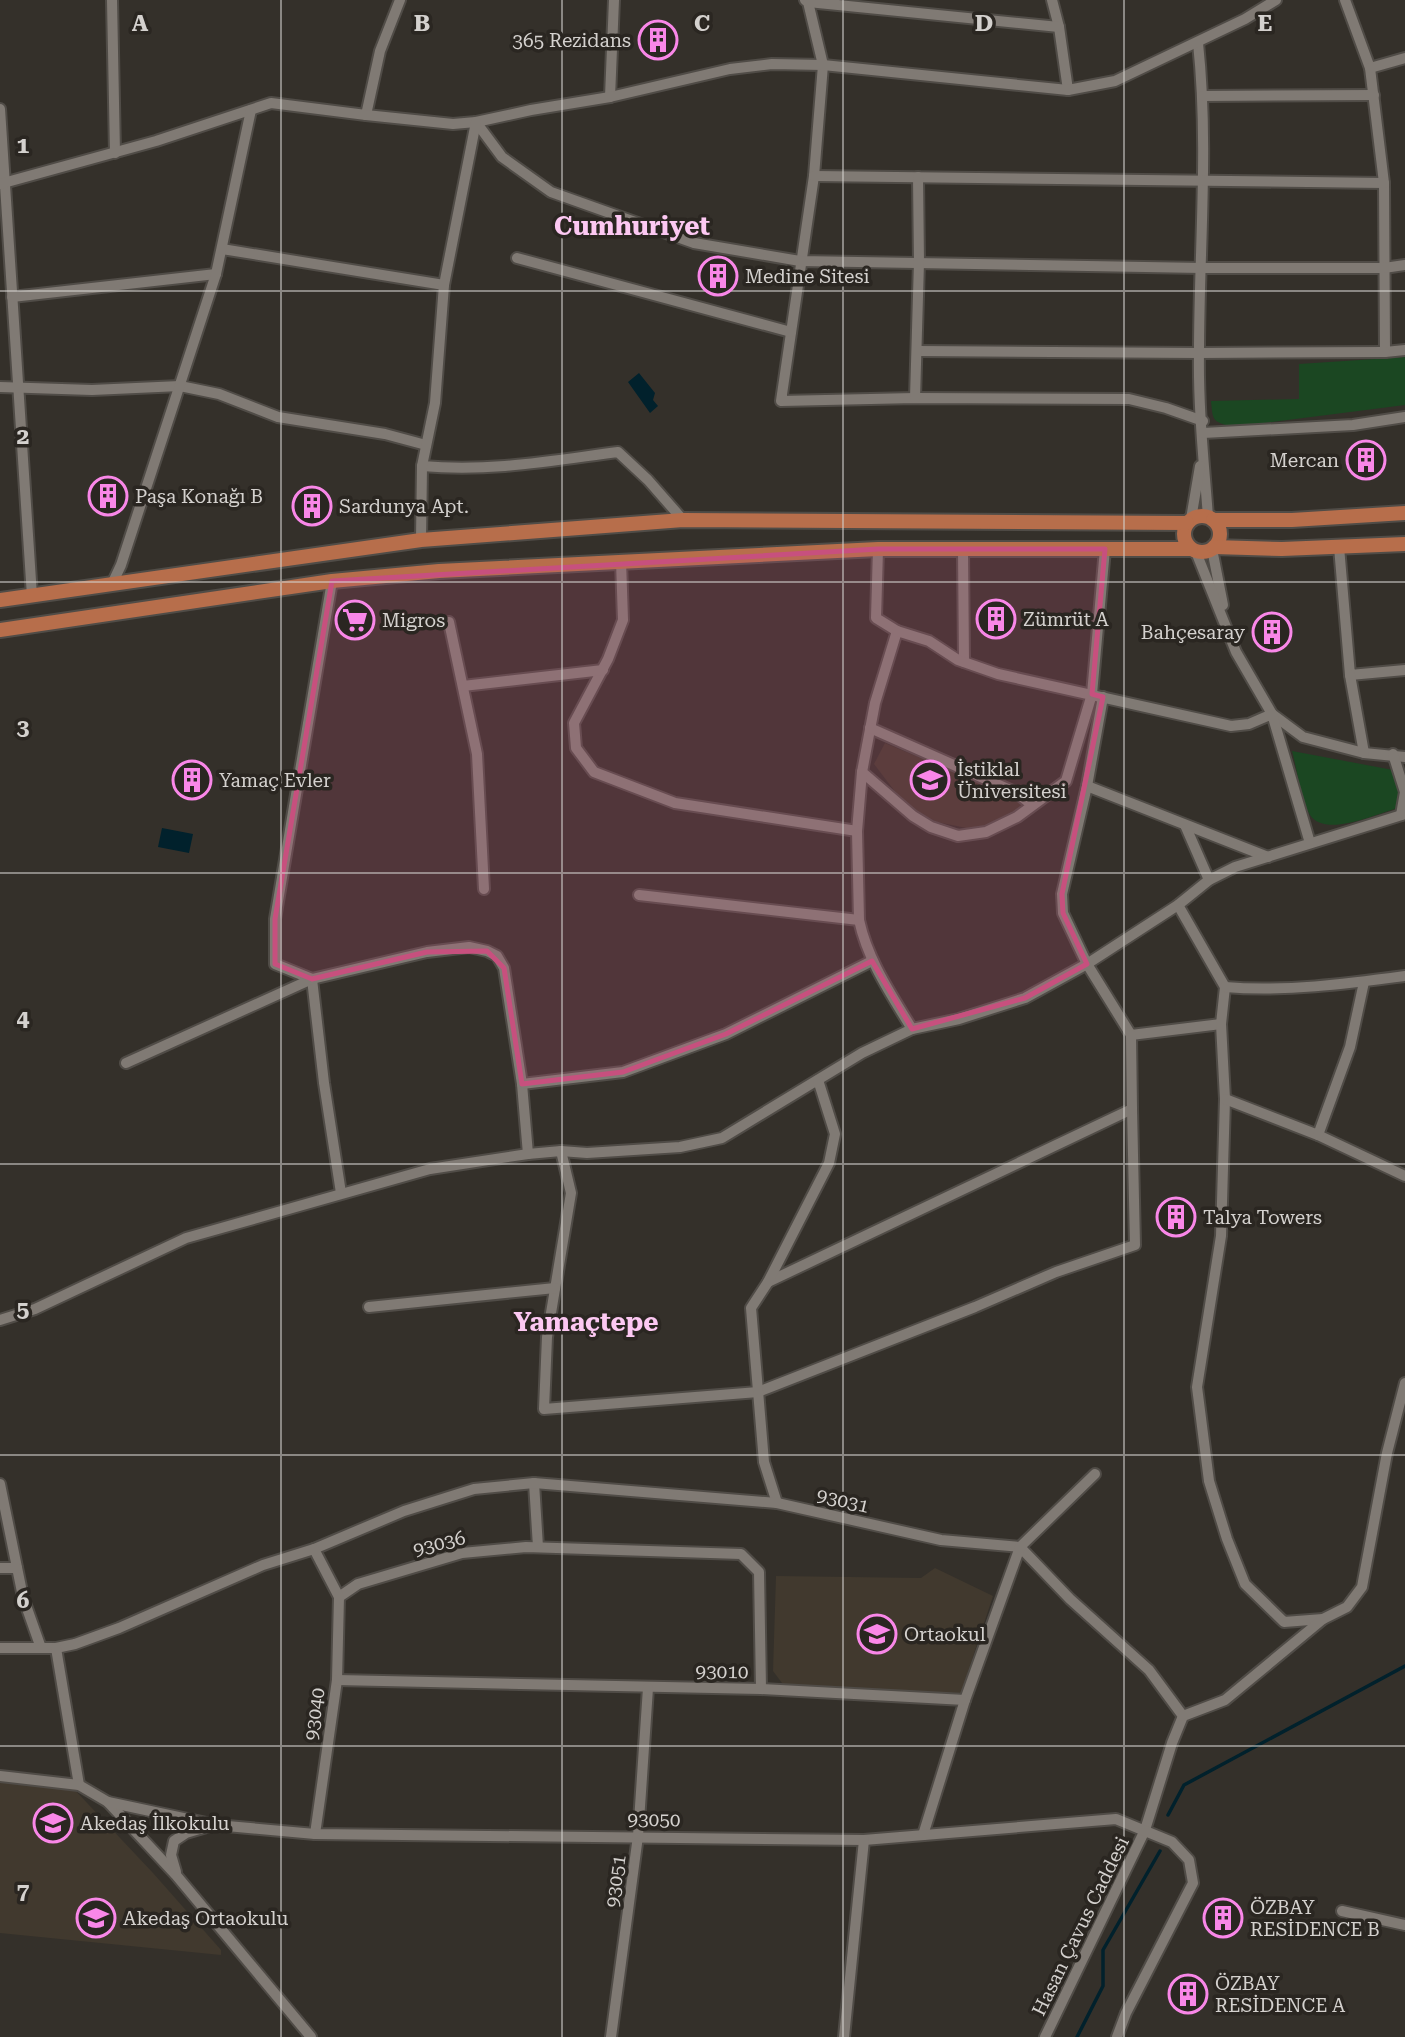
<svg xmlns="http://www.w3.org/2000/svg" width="1405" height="2037" font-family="'Roboto Serif',serif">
<rect width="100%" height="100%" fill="#34302a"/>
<g fill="#41392e">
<path d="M885 743 1013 797 1023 806 999 822 976 830 937 822 906 806 874 764Z"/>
<path d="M935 1568 993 1596 961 1693 785 1687 773 1671 776 1576 921 1578Z"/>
<path d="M0 1781 73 1788 153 1873 221 1950V1955L0 1933Z"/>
</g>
<g fill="#1b4722">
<path d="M1405 357V405L1232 427C1212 421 1213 421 1211 401L1299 399V364Z"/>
<path d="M1292 751 1393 770C1399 782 1404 795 1398 808 1376 814 1325 838 1310 815 1301 800 1297 769 1292 751Z"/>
</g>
<g fill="#01212c">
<path d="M639 373 655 393 653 400 658 406 650 413 628 382Z"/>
<path d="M162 828 193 834 189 853 158 847Z"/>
</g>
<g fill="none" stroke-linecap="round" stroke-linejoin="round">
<g stroke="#01212c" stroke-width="3.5">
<path d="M1168 1815 1184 1785 1405 1666"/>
<path d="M1077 2037 1103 1986V1950L1160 1851"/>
</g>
<defs>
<g id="minor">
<path d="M112 0 115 153"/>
<path d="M805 0 808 2 823 65 814 176 781 401 915 398 1129 399 1166 408 1203 421"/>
<path d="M1052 0 1059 27 1068 90"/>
<path d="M1345 0 1370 68 1384 183 1385 352 1405 350"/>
<path d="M808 2 1059 27"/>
<path d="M1198 43C1209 146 1199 249 1199 352 1198 407 1204 463 1208 517"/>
<path d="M1370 68 1405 58"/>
<path d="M1203 96 1374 95"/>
<path d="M610 97 614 0"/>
<path d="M0 109 32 596"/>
<path d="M366 115 380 51 400 0"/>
<path d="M476 122 502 157 551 192 694 243 800 261 1202 268H1384L1405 265"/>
<path d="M814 176 1384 183"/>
<path d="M0 184 156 141 271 103 366 115 453 124 476 122 531 110 610 97 730 69 772 64 823 65 1068 90 1115 81 1245 19 1276 0"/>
<path d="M222 249 444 285"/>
<path d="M517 258 791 332"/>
<path d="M12 297 216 274"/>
<path d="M918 351 1199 353 1385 352"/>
<path d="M0 387 92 390 180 386 219 394 278 417 385 434 426 445"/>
<path d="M915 398 919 262 918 177"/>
<path d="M1203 433 1353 425 1405 417"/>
<path d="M422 466C491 472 549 461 618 452L648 480 683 520"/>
<path d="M1191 519 1200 466"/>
<path d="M421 540 422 466 435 403 444 285 476 122"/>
<path d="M1339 547 1350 675 1405 670"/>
<path d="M878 549 876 618 897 631 875 703 862 772 913 816 931 827 958 836 986 832 1017 817 1066 781 1092 694 1105 549"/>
<path d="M963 549 964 662"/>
<path d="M1212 549 1223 605"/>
<path d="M1196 552 1236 652 1272 714 1303 737 1364 753 1405 757"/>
<path d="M621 561 623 620 608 659 574 723 576 748 594 772 675 803 857 831 862 772"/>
<path d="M113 582 121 565 216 274 251 110"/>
<path d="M449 622 477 754 484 889"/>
<path d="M897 631 929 641 958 660 998 674 1231 726 1249 724 1272 714 1310 843"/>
<path d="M1350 675 1364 753"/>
<path d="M463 686 603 670"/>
<path d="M1103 697 1087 786 1062 894 1063 913 1087 964 1131 1035 1221 1024"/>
<path d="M870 728 1017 793 1032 805"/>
<path d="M1393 754 1405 792 1401 815"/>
<path d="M1087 786 1268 857"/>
<path d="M1185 825 1209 880"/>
<path d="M857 831 859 920C868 961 891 994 912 1029"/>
<path d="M639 895 859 920"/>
<path d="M1178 905 1225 987 1221 1024 1225 1099 1221 1236 1197 1387 1209 1481 1227 1539 1245 1584 1284 1622 1323 1619"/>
<path d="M312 979 275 964V919L332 581"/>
<path d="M312 979 324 1083 341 1193"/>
<path d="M1225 987C1284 992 1346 984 1405 976"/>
<path d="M126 1063 312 979 427 952 469 947 487 951 497 956 504 968 522 1084 528 1154"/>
<path d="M522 1084 623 1072 726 1034 872 961"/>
<path d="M1225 1099 1318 1135 1405 1176"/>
<path d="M1318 1135 1350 1047 1364 982"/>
<path d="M561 1151 571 1193 547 1337 544 1409 758 1392 975 1307 1056 1272 1135 1245 1132 1109"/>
<path d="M768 1282 1132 1109 1131 1035"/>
<path d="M369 1307 555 1288"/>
<path d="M0 1320 35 1309 186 1238 430 1169 528 1154 561 1151 587 1153 680 1147 722 1138 862 1053 912 1029 959 1019 1025 998 1087 964 1178 905 1209 880 1235 867 1405 814"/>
<path d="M534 1483 538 1547"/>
<path d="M0 1484 23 1597 41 1648"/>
<path d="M777 1503 764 1462 751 1308 768 1282 829 1163 835 1134 818 1080"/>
<path d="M314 1549 404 1511 474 1489 534 1483 777 1503 941 1540 1020 1547 1070 1599 1149 1670 1183 1716 1172 1743 1145 1830 1045 2037"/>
<path d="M0 1568H17"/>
<path d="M339 1597 358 1584 462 1553 526 1547 741 1554 759 1572 761 1689"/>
<path d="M0 1648H56L75 1644 119 1628 263 1565 314 1549 339 1597 337 1680 315 1834"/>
<path d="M56 1648 79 1785"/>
<path d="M337 1680 761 1689 965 1700 923 1835"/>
<path d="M965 1700 1020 1547 1095 1474"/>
<path d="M1183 1716 1225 1700 1323 1619 1347 1607 1362 1587 1387 1453 1405 1383"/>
<path d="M0 1776 79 1785 108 1802 176 1875 311 2037"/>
<path d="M108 1802 216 1825 315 1834 864 1840 1116 1819 1172 1842 1189 1860 1193 1883 1126 2013 1117 2037"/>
<path d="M176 1872 171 1855 174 1841 186 1833 213 1825"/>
<path d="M1342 1911 1405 1925"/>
<path d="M611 2037 638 1836 648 1688"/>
<path d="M844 2037 864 1840"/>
</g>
<g id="major">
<circle cx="1202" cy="534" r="18"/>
<path d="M1213 520H1292L1405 513"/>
<path d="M1214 547 1282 549 1405 544"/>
<path d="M0 600 421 540 683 520 1187 523"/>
<path d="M0 630 332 581 439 571 878 549H1191"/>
</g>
</defs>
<use href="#minor" stroke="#504c47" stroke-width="14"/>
<use href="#major" stroke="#504c47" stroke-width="18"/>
<use href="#minor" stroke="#807a74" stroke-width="10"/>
<use href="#major" stroke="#b76e4b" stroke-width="14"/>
</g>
<path fill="#c7507e" fill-opacity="0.2" stroke="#c7507e" stroke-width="5" stroke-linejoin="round" d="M878 549H1105L1092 694 1103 697 1062 894 1063 913 1087 964 1025 998 912 1029 872 961 726 1034 623 1072 522 1084 504 968 487 951 427 952 312 979 275 964V919L332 581Z"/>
<path fill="none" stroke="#d4d1ce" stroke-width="2" stroke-opacity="0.55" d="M281 0V2037M562 0V2037M843 0V2037M1124 0V2037M0 291H1405M0 582H1405M0 873H1405M0 1164H1405M0 1455H1405M0 1746H1405"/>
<defs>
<symbol id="building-ring" viewBox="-11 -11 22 22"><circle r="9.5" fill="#2a2621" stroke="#f987e8" stroke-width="1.5"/><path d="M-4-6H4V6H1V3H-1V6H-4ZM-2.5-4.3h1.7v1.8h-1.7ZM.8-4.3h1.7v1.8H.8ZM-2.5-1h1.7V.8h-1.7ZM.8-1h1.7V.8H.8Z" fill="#f987e8"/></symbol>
<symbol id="supermarket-ring" viewBox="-11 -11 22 22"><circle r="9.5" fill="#2a2621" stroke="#f987e8" stroke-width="1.5"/><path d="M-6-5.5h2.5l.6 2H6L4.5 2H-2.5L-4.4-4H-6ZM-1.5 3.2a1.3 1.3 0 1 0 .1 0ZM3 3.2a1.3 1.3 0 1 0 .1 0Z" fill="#f987e8"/></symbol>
<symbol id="university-ring" viewBox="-11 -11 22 22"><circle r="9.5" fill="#2a2621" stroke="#f987e8" stroke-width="1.5"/><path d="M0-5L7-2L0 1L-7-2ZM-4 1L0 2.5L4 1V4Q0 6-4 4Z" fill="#f987e8"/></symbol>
<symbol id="school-ring" viewBox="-11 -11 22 22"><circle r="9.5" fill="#2a2621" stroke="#f987e8" stroke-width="1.5"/><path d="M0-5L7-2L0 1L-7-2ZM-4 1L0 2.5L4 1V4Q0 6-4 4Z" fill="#f987e8"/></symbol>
</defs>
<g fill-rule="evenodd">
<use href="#building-ring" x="636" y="18" width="44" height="44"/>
<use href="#building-ring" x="696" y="254" width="44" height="44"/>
<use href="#building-ring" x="1344" y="438" width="44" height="44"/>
<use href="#building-ring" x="86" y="474" width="44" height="44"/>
<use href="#building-ring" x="290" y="484" width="44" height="44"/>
<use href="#building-ring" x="974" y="597" width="44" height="44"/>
<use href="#supermarket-ring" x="333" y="598" width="44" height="44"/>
<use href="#building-ring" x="1250" y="610" width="44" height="44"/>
<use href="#building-ring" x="170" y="758" width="44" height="44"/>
<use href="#university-ring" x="908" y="758" width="44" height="44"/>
<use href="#building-ring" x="1154" y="1195" width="44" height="44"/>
<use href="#school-ring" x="855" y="1612" width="44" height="44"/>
<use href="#school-ring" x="31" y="1801" width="44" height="44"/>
<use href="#school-ring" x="74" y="1896" width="44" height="44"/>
<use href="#building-ring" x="1201" y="1896" width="44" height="44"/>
<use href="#building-ring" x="1166" y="1972" width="44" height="44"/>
</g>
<g text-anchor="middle" stroke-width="7" stroke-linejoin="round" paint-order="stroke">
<g font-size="19" fill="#d4d1ce" stroke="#2a2621" text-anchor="start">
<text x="631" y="47" text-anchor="end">365 Rezidans</text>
<text x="745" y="283">Medine Sitesi</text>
<text x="1339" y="467" text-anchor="end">Mercan</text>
<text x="135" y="503">Paşa Konağı B</text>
<text x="339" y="513">Sardunya Apt.</text>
<text x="1023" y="626">Zümrüt A</text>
<text x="382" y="627">Migros</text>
<text x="1245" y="639" text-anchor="end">Bahçesaray</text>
<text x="957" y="776">İstiklal<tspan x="957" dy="22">Üniversitesi</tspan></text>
<text x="219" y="787">Yamaç Evler</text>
<text x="1203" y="1224">Talya Towers</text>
<text x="904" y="1641">Ortaokul</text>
<text x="80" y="1830">Akedaş İlkokulu</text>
<text x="1250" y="1914">ÖZBAY<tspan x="1250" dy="22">RESİDENCE B</tspan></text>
<text x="123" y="1925">Akedaş Ortaokulu</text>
<text x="1215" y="1990">ÖZBAY<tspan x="1215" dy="22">RESİDENCE A</tspan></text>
</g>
<g font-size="19" fill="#d4d1ce" stroke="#2a2621">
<text transform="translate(843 1500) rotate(13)" y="7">93031</text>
<text transform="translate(439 1543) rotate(-14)" y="7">93036</text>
<text transform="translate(722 1671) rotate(1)" y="7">93010</text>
<text transform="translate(314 1714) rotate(-82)" y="7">93040</text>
<text transform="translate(654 1819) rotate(1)" y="7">93050</text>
<text transform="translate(615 1881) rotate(-82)" y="7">93051</text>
<text transform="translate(1080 1926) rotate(-64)" y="7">Hasan Çavus Caddesi</text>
</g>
<g font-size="26" font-weight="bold" fill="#fcc8f2" stroke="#2a2621">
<text x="632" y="235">Cumhuriyet</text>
<text x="586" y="1331">Yamaçtepe</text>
</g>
</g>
<g font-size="23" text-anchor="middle" font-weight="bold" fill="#d4d1ce" stroke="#2a2621" stroke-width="7" stroke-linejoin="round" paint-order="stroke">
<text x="140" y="31">A</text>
<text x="422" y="31">B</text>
<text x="702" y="31">C</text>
<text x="984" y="31">D</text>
<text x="1265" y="31">E</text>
<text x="23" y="153">1</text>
<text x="23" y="444">2</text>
<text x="23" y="735">3</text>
<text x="23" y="1026">4</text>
<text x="23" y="1317">5</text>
<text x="23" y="1608">6</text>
<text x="23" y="1899">7</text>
</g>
</svg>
